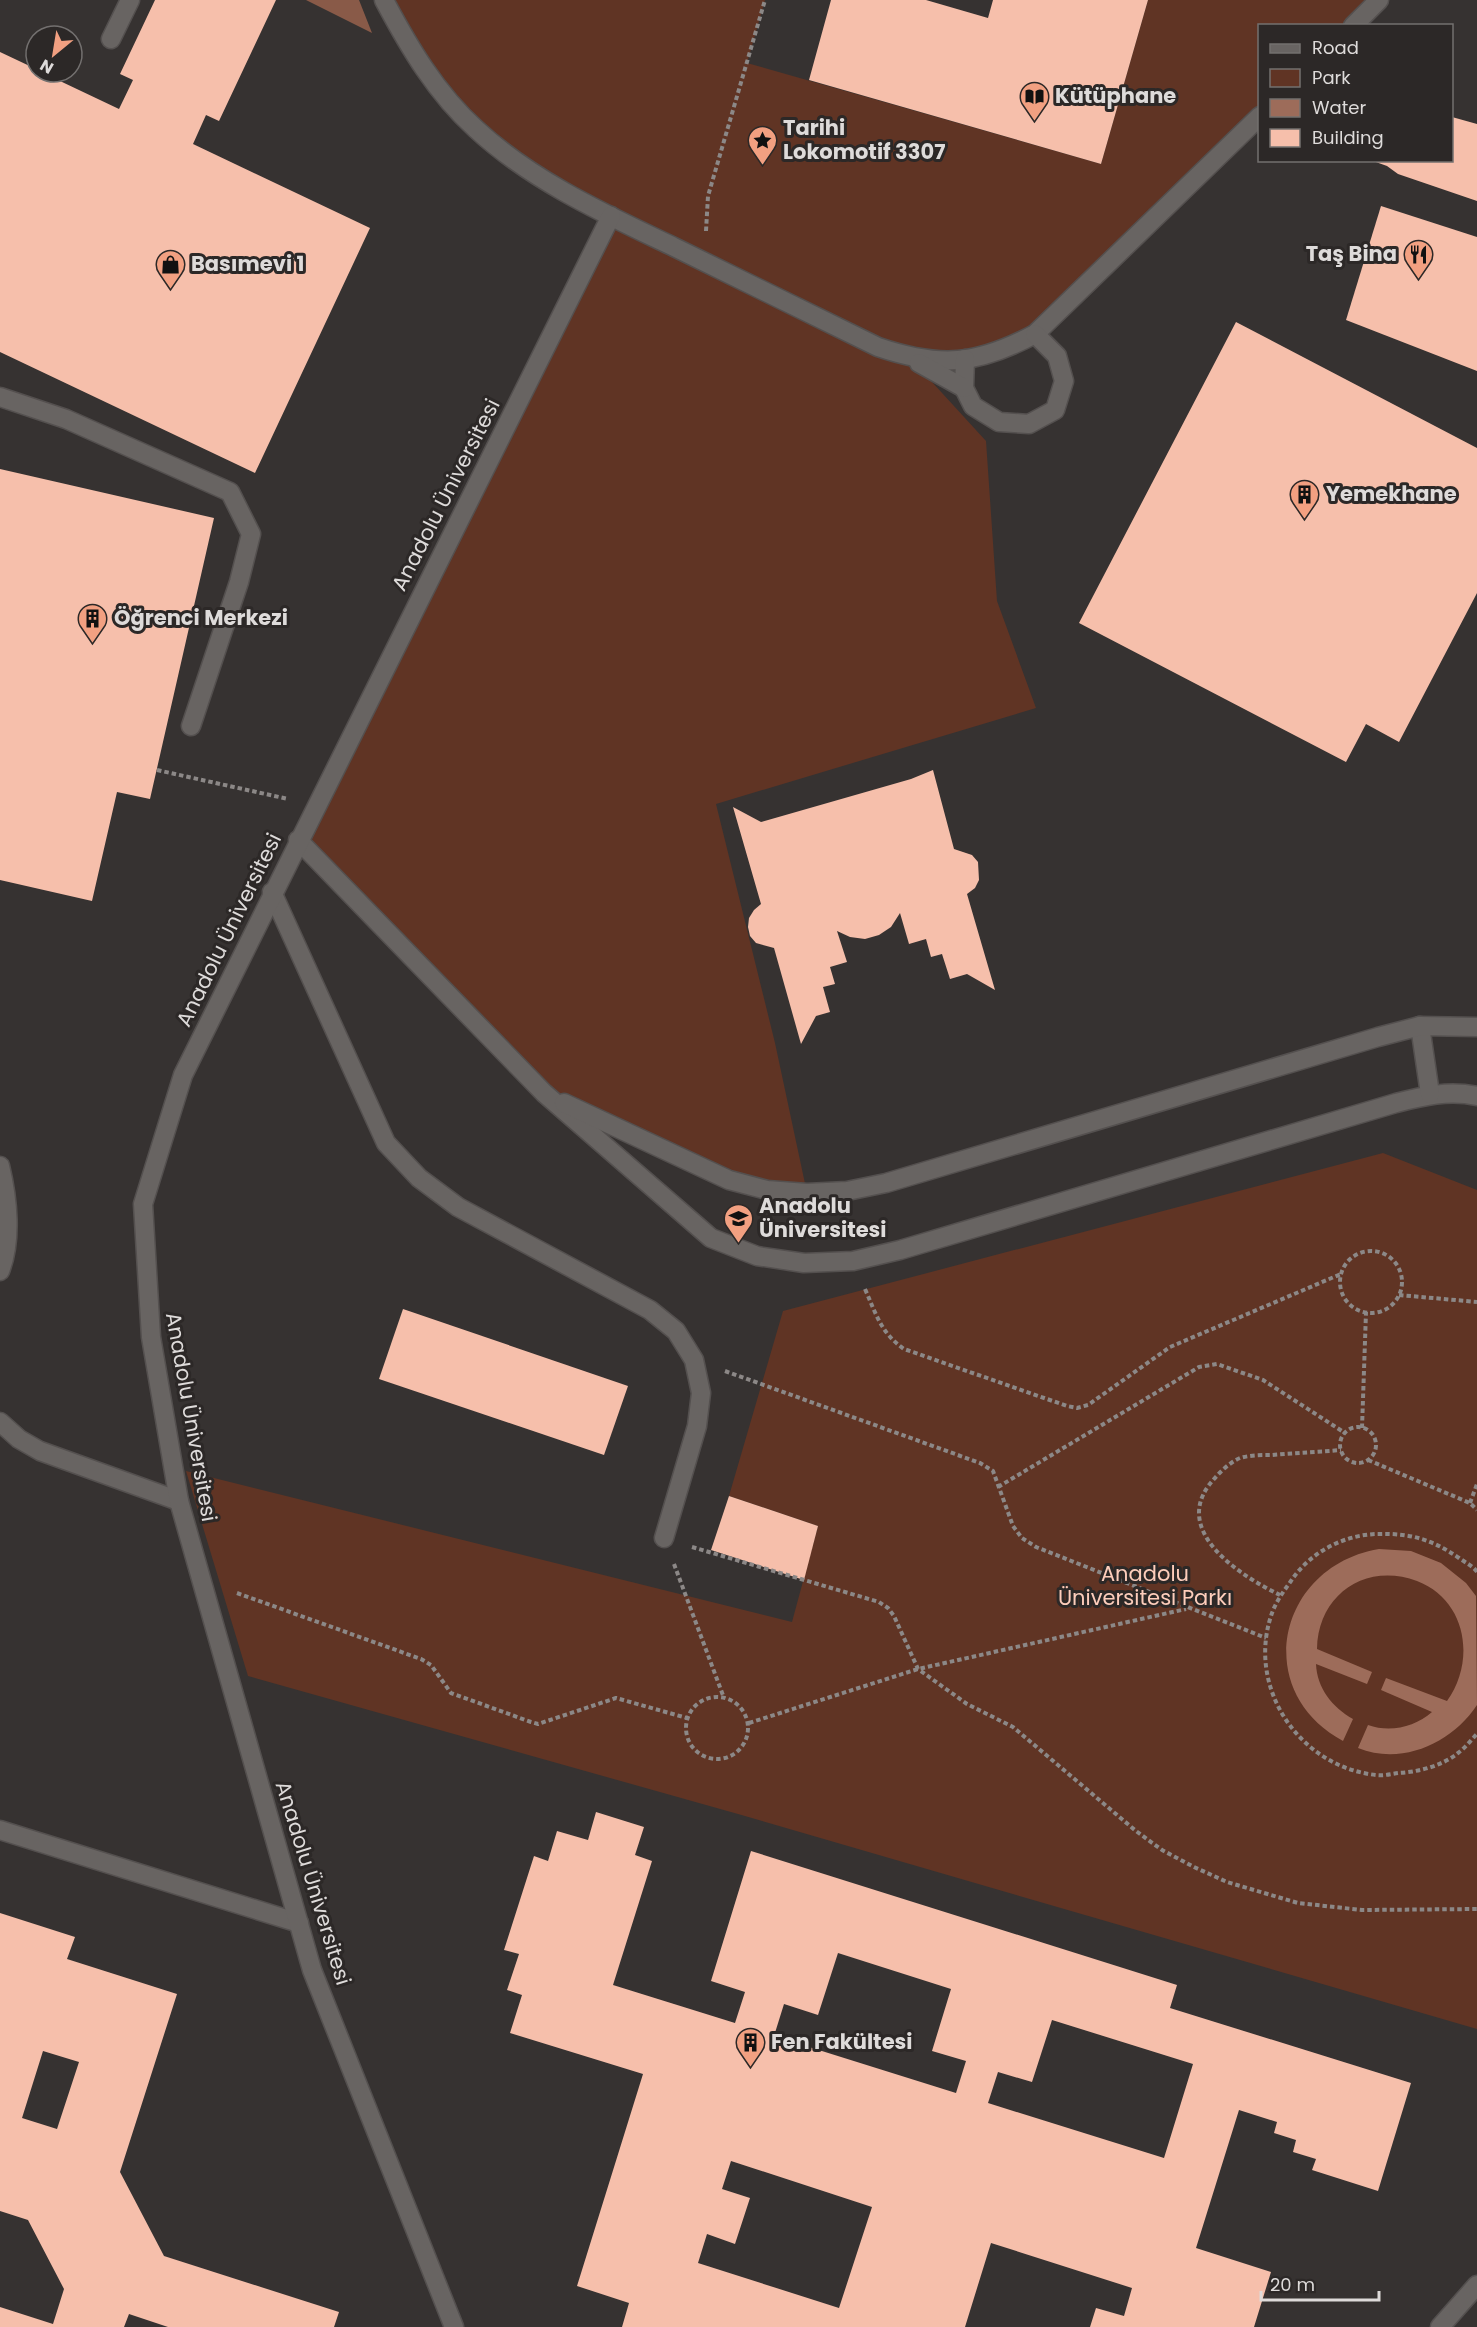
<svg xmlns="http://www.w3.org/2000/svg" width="1477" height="2327" font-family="Poppins,sans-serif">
<rect width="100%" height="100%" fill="#363231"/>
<g fill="#603424">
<path d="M384 0H765L747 63 1101 164 1148 0H1379L1353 25 1260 26 1259 116 1006 350 910 358 986 441 997 601 1036 708 716 804 775 1043 807 1193 767 1190 544 1093 298 840 611 217 474 128Z"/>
<path d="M1383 1153 1477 1190V2029L738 1814 248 1676 186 1471 792 1622 818 1526 729 1496 783 1311Z"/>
</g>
<path fill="#895a48" d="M306 0H359L372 33Z"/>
<path fill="#9d6c5a" d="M1379 1549 1411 1551 1441 1563 1466 1583 1476 1596 1477 1705C1452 1743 1402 1766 1358 1748L1368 1725C1390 1733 1415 1727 1432 1712L1381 1690 1386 1678 1447 1701C1476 1661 1467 1600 1417 1581 1365 1562 1318 1595 1317 1649L1372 1672 1367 1684 1316 1664C1317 1688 1332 1707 1353 1719L1343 1741C1250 1691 1278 1566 1379 1549Z"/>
<g fill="#f6bfab" fill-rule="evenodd">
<path d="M155 0H276L219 121 206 115 193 144 370 228 255 473 0 352V52L36 69V72H41L119 109 133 80 120 74Z"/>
<path d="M831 0H926L988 18 993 0H1148L1101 164 809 80Z"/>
<path d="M1452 117 1477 124V201L1398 174 1387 166 1373 161 1452 160Z"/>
<path d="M1381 206 1477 237V371L1346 320Z"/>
<path d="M1236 322 1477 448V593L1399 742 1366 724 1346 762 1079 623Z"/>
<path d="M0 469 214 518 150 799 117 792 92 901 0 880Z"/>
<path d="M933 770 954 849 972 855 978 862 979 880 975 888 967 894 995 990 967 974 950 979 942 954 931 957 926 939 909 944 900 913 891 927 879 935 865 939 850 937 837 931 847 962 830 967 835 984 823 987 830 1012 816 1016 801 1044 774 948 756 943 750 936 748 927 749 918 754 910 761 904 733 807 761 822 911 779Z"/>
<path d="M403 1309 628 1386 604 1455 379 1379Z"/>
<path d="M729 1496 818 1526 804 1580 711 1550Z"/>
<path d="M596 1812 644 1827 635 1855 652 1861 613 1985 735 2023 745 1992 711 1981 751 1851 1177 1985 1170 2008 1411 2083 1378 2191 1312 2170 1316 2159 1293 2152 1296 2140 1274 2133 1277 2122 1239 2110 1196 2248 1271 2272 1254 2327H1090L1096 2308 1124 2316 1132 2288 991 2243 965 2327H622L629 2303 577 2286 643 2074 510 2033 522 1995 507 1990 519 1954 504 1950 534 1856 548 1861 557 1831 588 1840ZM838 1953 951 1989 932 2051 966 2061 956 2093 774 2036 784 2004 818 2015ZM1052 2020 1193 2064 1164 2158 988 2103 998 2072 1032 2082ZM731 2161 872 2207 839 2308 698 2263 707 2234 735 2244 750 2198 722 2189Z"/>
<path d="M0 1913 75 1937 67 1959 177 1994 120 2172 164 2256 339 2312 334 2327H168L129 2314 124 2327H0V2307L53 2324 64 2289 28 2220 0 2211ZM43 2051 79 2062 57 2129 22 2118Z"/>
</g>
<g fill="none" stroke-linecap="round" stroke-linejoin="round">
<defs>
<g id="minor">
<path d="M384 0C409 47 436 93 476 129 532 181 605 214 674 247 742 280 810 313 878 347 940 368 977 365 1035 334L1260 116"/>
<path d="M1353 26 1379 0"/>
<path d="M111 39 130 0"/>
<path d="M965 359 964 388 973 406 999 422 1029 424 1055 410 1064 381 1057 356 1035 334"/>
<path d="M919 363 964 388"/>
<path d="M0 397 66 419 230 492 251 534 239 582 191 726"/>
<path d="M298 840 544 1093 711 1238 757 1256 804 1263 853 1261 900 1250 1396 1103C1423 1096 1449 1090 1477 1096"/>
<path d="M272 892 386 1143 419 1178 458 1207 650 1310 676 1331 694 1360 701 1393 697 1426 664 1538"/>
<path d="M1420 1026 1430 1094"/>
<path d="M564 1103 729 1180 767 1190 807 1193 847 1191 886 1183 1378 1037 1420 1026 1477 1027"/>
<path d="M0 1166C8 1199 12 1240 0 1271"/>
<path d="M0 1422 19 1439 40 1451 179 1501"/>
<path d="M0 1830 299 1923"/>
<path d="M454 2327 312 1970 179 1501 151 1337 143 1204 183 1075 611 216"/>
<path d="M1440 2327 1477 2285"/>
</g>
</defs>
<use href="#minor" stroke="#54504f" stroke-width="21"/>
<g stroke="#8c8887" stroke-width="4" stroke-dasharray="4.5 3" stroke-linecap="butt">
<path d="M706 231 708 196 765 0"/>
<path d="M157 770 288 799"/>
<circle cx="1371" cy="1282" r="31"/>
<path d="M865 1289C876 1314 881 1333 904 1349L1067 1406 1077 1408 1088 1405 1170 1347 1341 1274"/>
<path d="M1399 1295 1477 1302"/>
<path d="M725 1371 980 1463 993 1471 1013 1526 1022 1538 1036 1547 1266 1638"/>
<circle cx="1358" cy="1445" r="18"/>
<path d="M1362 1428 1366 1312"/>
<path d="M1368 1460 1470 1503 1477 1510"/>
<path d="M998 1487 1199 1367 1217 1364 1263 1380 1345 1433"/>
<path d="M1470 1503 1477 1484"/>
<path d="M692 1547 879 1602 888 1608 894 1616 918 1669 967 1704 1013 1727 1136 1831 1162 1850 1194 1867 1227 1882 1298 1903 1362 1910 1477 1909"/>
<path d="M674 1564 724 1698"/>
<path d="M1477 1572C1473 1566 1466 1563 1459 1558 1433 1540 1411 1533 1379 1534 1345 1534 1310 1552 1291 1581 1283 1592 1275 1603 1271 1616 1247 1689 1300 1767 1376 1775 1383 1776 1391 1774 1398 1773 1418 1772 1442 1766 1458 1753 1465 1748 1471 1740 1477 1734"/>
<path d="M237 1593 421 1659 431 1665 451 1693 531 1722 538 1724 616 1698 687 1718"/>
<path d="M1280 1595C1243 1577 1173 1534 1209 1485 1217 1475 1228 1463 1240 1458 1250 1455 1262 1455 1272 1455 1295 1453 1318 1452 1341 1450"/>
<circle cx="717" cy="1728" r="31"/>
<path d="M749 1723 918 1669 1186 1609"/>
</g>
<use href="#minor" stroke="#686462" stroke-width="18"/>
</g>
<defs>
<symbol id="library-pin" viewBox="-11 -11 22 30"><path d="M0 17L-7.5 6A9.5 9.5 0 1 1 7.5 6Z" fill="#f2a081" stroke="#2c2827"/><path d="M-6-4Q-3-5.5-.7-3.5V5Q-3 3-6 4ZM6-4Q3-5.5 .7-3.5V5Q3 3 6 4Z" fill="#111"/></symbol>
<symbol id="sight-pin" viewBox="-11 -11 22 30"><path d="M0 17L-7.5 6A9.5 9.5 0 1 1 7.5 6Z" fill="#f2a081" stroke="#2c2827"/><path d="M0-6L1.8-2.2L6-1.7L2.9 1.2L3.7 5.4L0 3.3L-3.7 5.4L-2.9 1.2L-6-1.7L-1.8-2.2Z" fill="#111"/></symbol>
<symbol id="restaurant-pin" viewBox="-11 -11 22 30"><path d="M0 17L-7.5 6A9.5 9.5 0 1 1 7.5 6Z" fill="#f2a081" stroke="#2c2827"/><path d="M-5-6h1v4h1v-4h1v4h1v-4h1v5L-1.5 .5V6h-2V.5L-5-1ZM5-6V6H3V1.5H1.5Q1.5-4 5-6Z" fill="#111"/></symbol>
<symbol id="shop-pin" viewBox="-11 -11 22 30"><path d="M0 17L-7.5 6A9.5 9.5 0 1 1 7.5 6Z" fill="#f2a081" stroke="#2c2827"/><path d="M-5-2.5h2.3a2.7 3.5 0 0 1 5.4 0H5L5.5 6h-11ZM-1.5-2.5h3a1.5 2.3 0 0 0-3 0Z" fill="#111"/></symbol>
<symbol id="building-pin" viewBox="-11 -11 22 30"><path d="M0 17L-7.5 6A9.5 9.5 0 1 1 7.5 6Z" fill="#f2a081" stroke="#2c2827"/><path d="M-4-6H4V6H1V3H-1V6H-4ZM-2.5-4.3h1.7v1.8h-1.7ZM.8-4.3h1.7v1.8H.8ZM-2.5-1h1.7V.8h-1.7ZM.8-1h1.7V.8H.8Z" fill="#111"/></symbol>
<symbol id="university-pin" viewBox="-11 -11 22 30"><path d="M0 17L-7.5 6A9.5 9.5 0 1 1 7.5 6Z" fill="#f2a081" stroke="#2c2827"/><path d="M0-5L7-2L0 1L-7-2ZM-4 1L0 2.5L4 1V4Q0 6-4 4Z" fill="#111"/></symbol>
</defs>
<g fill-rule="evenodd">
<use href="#library-pin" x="1018" y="80" width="33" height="45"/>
<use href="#sight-pin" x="746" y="124" width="33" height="45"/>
<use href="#restaurant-pin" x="1402" y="238" width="33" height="45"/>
<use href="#shop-pin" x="154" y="248" width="33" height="45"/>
<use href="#building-pin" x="1288" y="478" width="33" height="45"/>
<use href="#building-pin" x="76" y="602" width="33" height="45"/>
<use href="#university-pin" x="722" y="1202" width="33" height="45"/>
<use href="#building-pin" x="734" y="2026" width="33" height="45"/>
</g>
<g text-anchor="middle" stroke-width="6" stroke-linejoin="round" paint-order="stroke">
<g font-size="21" font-weight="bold" fill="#dedbda" stroke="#2c2827" text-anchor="start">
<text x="1055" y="103">Kütüphane</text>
<text x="783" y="135">Tarihi<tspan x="783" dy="24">Lokomotif 3307</tspan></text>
<text x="1397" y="261" text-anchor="end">Taş Bina</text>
<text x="191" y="271">Basımevi 1</text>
<text x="1326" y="501">Yemekhane</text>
<text x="114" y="625">Öğrenci Merkezi</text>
<text x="759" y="1213">Anadolu<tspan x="759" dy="24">Üniversitesi</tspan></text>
<text x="771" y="2049">Fen Fakültesi</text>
</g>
<g font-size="21" fill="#dedbda" stroke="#2c2827">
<text transform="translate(446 495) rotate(-63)" y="7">Anadolu Üniversitesi</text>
<text transform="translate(229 930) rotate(-64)" y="7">Anadolu Üniversitesi</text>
<text transform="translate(191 1417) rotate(80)" y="7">Anadolu Üniversitesi</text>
<text transform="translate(313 1883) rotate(73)" y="7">Anadolu Üniversitesi</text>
</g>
<g font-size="21" fill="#fdcdbb" stroke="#2c2827">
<text x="1145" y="1581">Anadolu<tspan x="1145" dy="24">Üniversitesi Parkı</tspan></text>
</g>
</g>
<rect x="1258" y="24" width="195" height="138" fill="#2c2827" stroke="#73706f" stroke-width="1.5"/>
<rect x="1270" y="44" width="30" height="9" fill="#686462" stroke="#73706f" stroke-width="1.5"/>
<text x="1312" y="54" font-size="18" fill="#dedbda">Road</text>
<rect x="1270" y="69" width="30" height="18" fill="#603424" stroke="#73706f" stroke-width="1.5"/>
<text x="1312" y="84" font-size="18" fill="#dedbda">Park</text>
<rect x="1270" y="99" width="30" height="18" fill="#9d6c5a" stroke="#73706f" stroke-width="1.5"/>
<text x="1312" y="114" font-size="18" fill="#dedbda">Water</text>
<rect x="1270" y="129" width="30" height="18" fill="#f6bfab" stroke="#73706f" stroke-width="1.5"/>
<text x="1312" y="144" font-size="18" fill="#dedbda">Building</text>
<g transform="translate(54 54) rotate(210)"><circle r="28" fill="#2c2827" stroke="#73706f" stroke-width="1.5"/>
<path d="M0-4.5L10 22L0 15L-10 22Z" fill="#f2a081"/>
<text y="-9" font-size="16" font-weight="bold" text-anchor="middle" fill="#dedbda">N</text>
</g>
<path d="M1261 2291v9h118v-9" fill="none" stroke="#dedbda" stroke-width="3"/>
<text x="1270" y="2291" font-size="18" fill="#dedbda" stroke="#2c2827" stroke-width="4.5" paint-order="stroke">20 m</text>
</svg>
